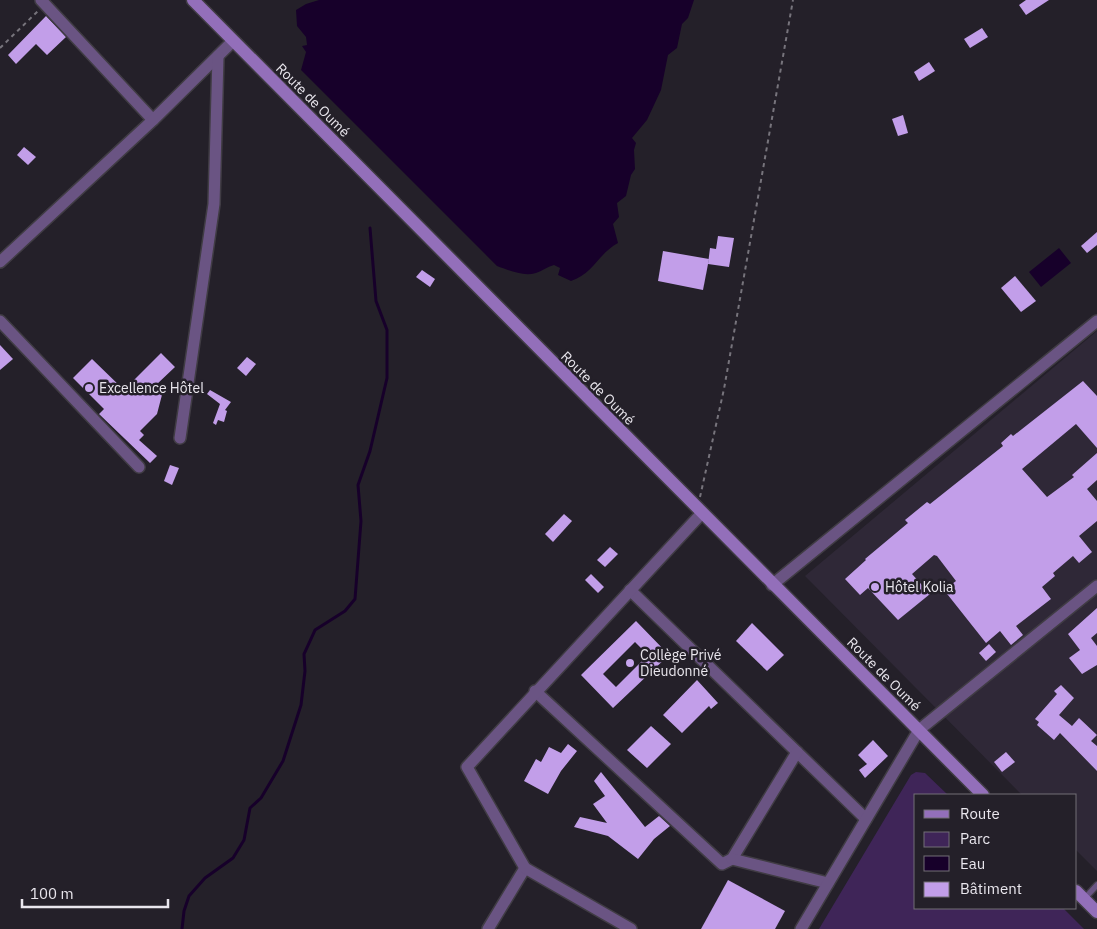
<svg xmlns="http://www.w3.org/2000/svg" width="1097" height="929" font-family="'IBM Plex Sans',sans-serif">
<rect width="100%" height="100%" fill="#242029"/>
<path fill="#2f2837" d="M1097 331V871L1076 850V795H1022L805 576Z"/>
<path fill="#3f2558" d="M916 772 925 773 948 795H916V908H1063L1084 929H819L911 775Z"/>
<g fill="#17002a">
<path d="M319 0H694L688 18 682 24 677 48 668 55 661 90 647 120 632 138 636 143 634 150 635 169 631 175 626 196 617 203 619 217 613 224 618 243C599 253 593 274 571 281L558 275 560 268 554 265C547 267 542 271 536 273 523 277 508 270 497 266L301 70 306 52 302 46 307 45 306 37 297 26 296 10 306 4Z"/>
<path d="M1059 248 1071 263 1041 287 1029 272Z"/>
</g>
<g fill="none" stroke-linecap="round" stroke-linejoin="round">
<path stroke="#17002a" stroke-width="3" d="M182 929 184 911 189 896 205 878 233 858 244 840 250 808 261 798 283 761 301 705 305 671 304 654 315 630 345 611 355 599 361 521 358 485 370 451 387 378V330L376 301 370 228"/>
</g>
<g fill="#c29ee9" fill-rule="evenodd">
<path d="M1026 0H1049L1026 15 1019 5Z"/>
<path d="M46 16 66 37 47 55 36 44 16 64 8 55Z"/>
<path d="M982 28 988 37 970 48 964 39Z"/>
<path d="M929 62 935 71 919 81 914 72Z"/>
<path d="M903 115 908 133 898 136 892 119Z"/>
<path d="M24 147 36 157 28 165 17 155Z"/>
<path d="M1097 232V245L1087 253 1081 246Z"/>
<path d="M718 236 734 238 729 267 708 264 710 248 716 249Z"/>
<path d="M663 251 709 259 703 290 658 281Z"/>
<path d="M422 270 435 279 430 287 416 277Z"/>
<path d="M1015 276 1036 301 1021 312 1001 288Z"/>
<path d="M0 345 13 359 0 370Z"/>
<path d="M161 353 175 367 156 385 163 391 157 414 140 431 144 435 139 440 157 456 150 463 99 414 104 409 73 378 92 359 124 390Z"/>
<path d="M247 357 256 364 246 376 237 368Z"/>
<path d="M1083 381 1097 396V448L1076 424 1022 469 1047 497 1074 477 1072 475 1097 453V480L1087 489 1097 501V521L1079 536 1092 552 1079 563 1073 556 1053 573 1055 576 1042 587 1051 599 1016 626 1023 635 1011 645 1000 631 986 643 944 590 956 581 937 556 934 555 912 574 930 594 898 620 868 588 860 595 845 579 866 560 865 559 908 523 905 520 927 502 930 504 1003 446 1001 443 1011 434 1013 436Z"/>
<path d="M210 390 231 402 225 410 227 411 224 422 218 420 216 425 213 423 220 404 207 394Z"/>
<path d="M170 465 179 468 172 485 164 481Z"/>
<path d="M564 514 572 521 553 542 545 534Z"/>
<path d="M610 547 618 554 605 567 597 560Z"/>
<path d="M591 574 604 587 598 593 585 580Z"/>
<path d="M1097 608V633L1091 638 1097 646V665L1082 674 1069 658 1080 650 1068 634Z"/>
<path d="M636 621 669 655 613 708 581 675ZM635 642 648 655 616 687 603 674Z"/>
<path d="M752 623 784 655 767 671 736 641Z"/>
<path d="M989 644 996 652 986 661 979 653Z"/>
<path d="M697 680 718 703 711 709 709 706 682 733 663 715Z"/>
<path d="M1061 685 1074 698 1059 715 1072 726 1079 718 1097 735 1091 741 1097 746V771L1060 733 1054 740 1037 725 1039 722 1035 719 1057 694 1054 691Z"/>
<path d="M651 726 671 744 647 768 627 750Z"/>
<path d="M873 740 888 756 865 778 859 770 867 764 858 755Z"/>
<path d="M568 744 577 751 561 771 548 794 524 781 536 759 541 762 549 747 561 753Z"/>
<path d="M1006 752 1015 762 1002 772 994 762Z"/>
<path d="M601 772 645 827 659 816 670 826 654 839 638 859 608 836 574 827 580 817 607 823 593 804 605 796 594 781Z"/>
<path d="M728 880 785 911 775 929H701Z"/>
</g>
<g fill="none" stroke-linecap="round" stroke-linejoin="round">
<defs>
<path id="service" d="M1084 899 1097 885"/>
<g id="minor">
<path d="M41 0 153 120"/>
<path d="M0 262 153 120 233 41"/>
<path d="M0 321 139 467"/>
<path d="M180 438 214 204 218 56"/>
<path d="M772 585 1097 321"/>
<path d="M630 590 866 819"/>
<path d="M535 691 722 864 732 859 797 752"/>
<path d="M732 859 828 883"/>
<path d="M488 929 525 868"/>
<path d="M631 929 525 868 467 767 702 513"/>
<path d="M801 929 919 730 1097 586"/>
</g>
<g id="secondary">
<path d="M193 0 983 795"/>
<path d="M1076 891 1097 912"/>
</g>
</defs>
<use href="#service" stroke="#403c44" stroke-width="8"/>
<use href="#minor" stroke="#403c44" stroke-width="14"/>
<use href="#secondary" stroke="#403c44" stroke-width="15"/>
<g stroke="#77747c" stroke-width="2" stroke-dasharray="4 4" stroke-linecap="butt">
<path d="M0 48 38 11"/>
<path d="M700 497 724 389 793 0"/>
</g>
<use href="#service" stroke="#6a5483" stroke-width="5.5"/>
<use href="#minor" stroke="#6a5483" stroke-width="11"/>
<use href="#secondary" stroke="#936fba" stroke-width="12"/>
</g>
<g fill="#c8a6ef" stroke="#242029" stroke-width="2">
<circle cx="89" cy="388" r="5"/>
<circle cx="875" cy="587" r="5"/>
<circle cx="630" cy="663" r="5"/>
</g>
<g text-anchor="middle" stroke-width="5" stroke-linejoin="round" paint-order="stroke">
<g font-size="14" fill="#e9e6ed" stroke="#242029">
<text transform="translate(313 100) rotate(45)" y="5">Route de Oumé</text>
<text transform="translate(598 388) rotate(45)" y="5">Route de Oumé</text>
<text transform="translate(884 674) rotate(45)" y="5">Route de Oumé</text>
</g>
<g font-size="14" fill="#e9e6ed" stroke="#242029" text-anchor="start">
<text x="99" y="393">Excellence Hôtel</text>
<text x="885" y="592">Hôtel Kolia</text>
<text x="640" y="660">Collège Privé<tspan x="640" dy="16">Dieudonné</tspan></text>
</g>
</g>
<rect x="914" y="794" width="162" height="115" fill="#242029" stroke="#736f77"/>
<rect x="924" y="810" width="25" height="8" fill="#936fba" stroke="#736f77"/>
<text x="960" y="819" font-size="15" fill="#e9e6ed">Route</text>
<rect x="924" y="832" width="25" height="15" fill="#3f2558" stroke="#736f77"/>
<text x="960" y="844" font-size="15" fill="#e9e6ed">Parc</text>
<rect x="924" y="856" width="25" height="15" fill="#17002a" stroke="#736f77"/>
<text x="960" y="869" font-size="15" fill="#e9e6ed">Eau</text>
<rect x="924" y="882" width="25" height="15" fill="#c29ee9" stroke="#736f77"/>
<text x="960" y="894" font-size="15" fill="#e9e6ed">Bâtiment</text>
<path d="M22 899v8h146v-8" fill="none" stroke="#e9e6ed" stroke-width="2.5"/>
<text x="30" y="899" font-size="15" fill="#e9e6ed" stroke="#242029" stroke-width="4" paint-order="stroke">100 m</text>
</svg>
